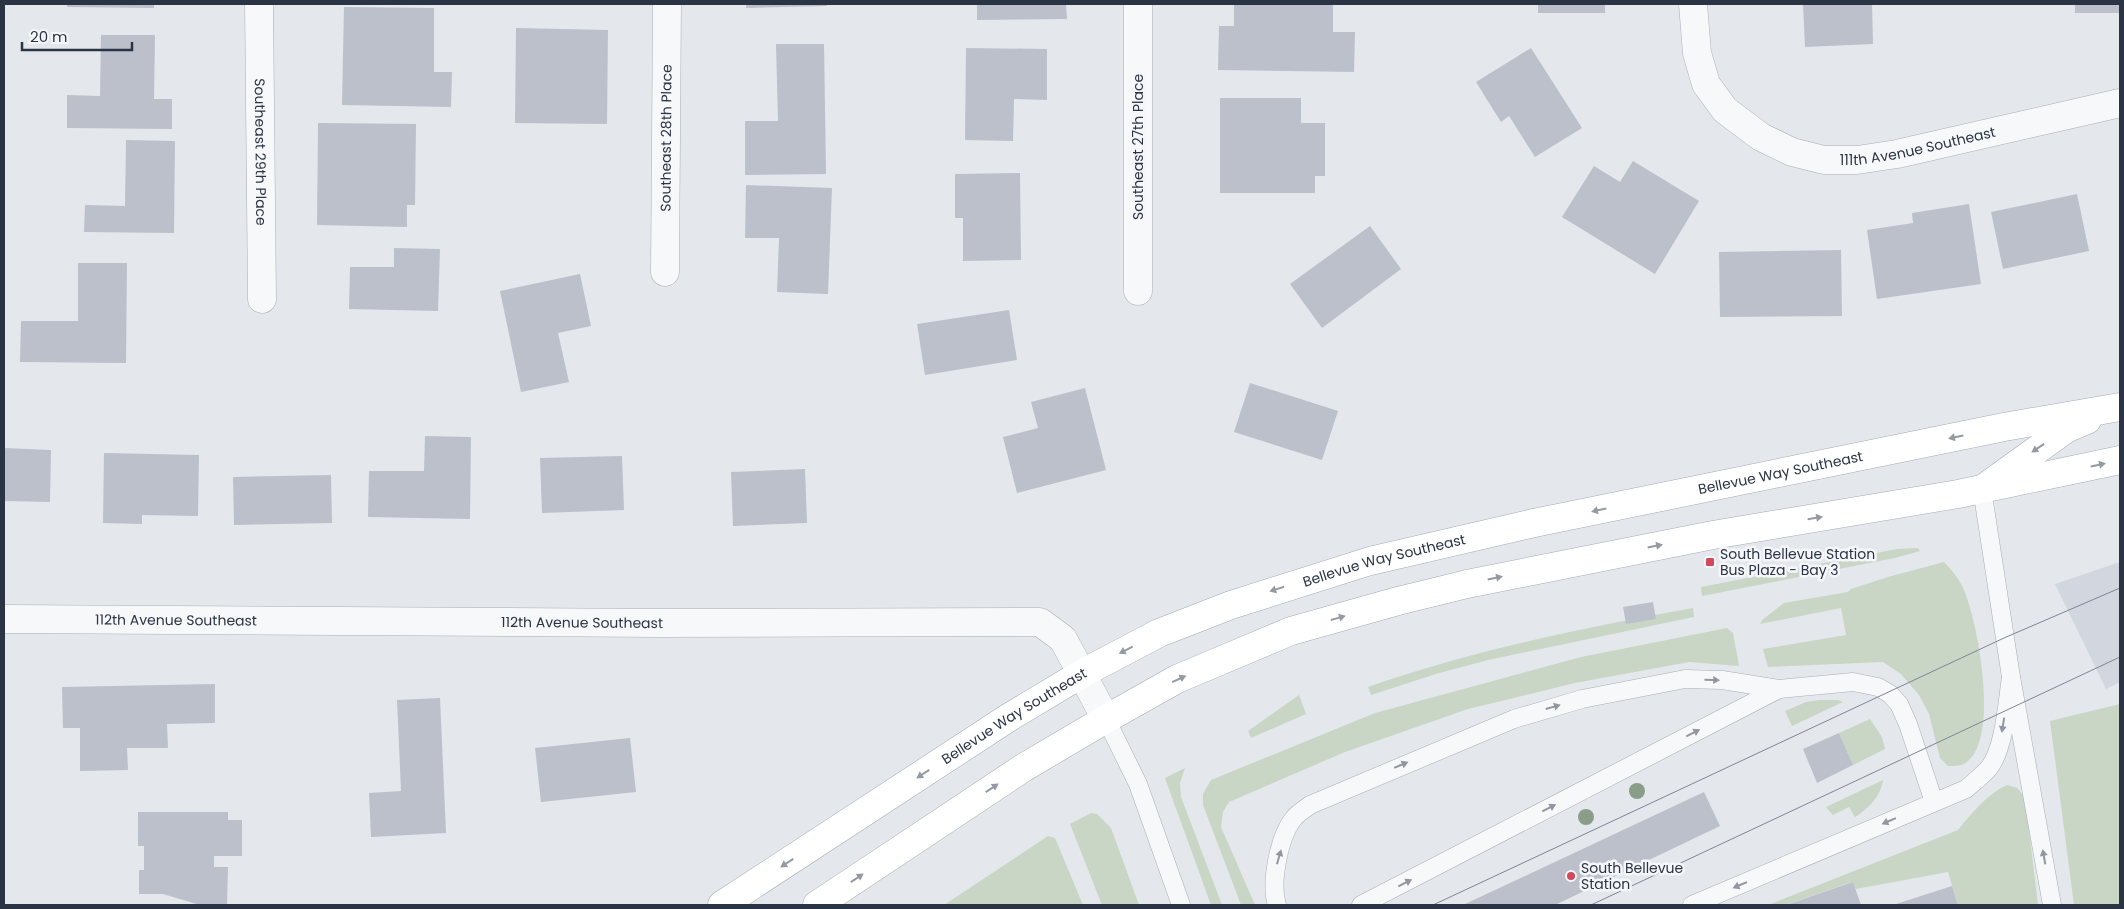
<svg xmlns="http://www.w3.org/2000/svg" width="2124" height="909" font-family="Poppins,sans-serif">
<rect width="100%" height="100%" fill="#e4e7ec"/>
<path fill="#d2d6de" d="M2120 562V682L2106 689 2055 584Z"/>
<g fill="#c9d6c5">
<path d="M1918 548 1920 551 1895 558 1702 596 1701 587 1897 549Z"/>
<path d="M1944 562C1953 571 1959 579 1964 590 1978 623 2001 743 1964 764 1959 766 1953 766 1948 766L1940 758 1929 714 1919 695 1901 674 1883 662 1768 667 1763 649 1846 635 1841 608 1760 624 1762 620 1784 603 1848 592 1851 589 1888 577Z"/>
<path d="M1693 608 1694 617 1488 660 1436 674 1371 695 1368 687C1474 650 1583 628 1693 608Z"/>
<path d="M1727 628 1733 633 1739 666 1689 662 1575 683 1468 709 1345 752 1229 802 1223 812 1221 827 1255 905H1241L1203 805V794L1211 780 1375 713 1581 657Z"/>
<path d="M1299 695 1306 714 1251 738 1248 731Z"/>
<path d="M1819 700H1838L1843 702 1792 726 1785 711 1806 702Z"/>
<path d="M2120 704V905H2074L2050 721Z"/>
<path d="M1870 719 1882 737 1885 749 1853 765 1839 733Z"/>
<path d="M1185 768 1180 783 1181 797 1222 905H1211L1165 778Z"/>
<path d="M1883 780C1881 796 1868 809 1855 817L1849 807 1833 815 1826 807Z"/>
<path d="M2007 785 2017 788 2025 797 2038 905H1958L1948 872 1856 889 1852 882 1785 905H1768L1958 830C1972 813 1987 794 2007 785Z"/>
<path d="M1091 813 1097 814 1111 828 1139 905H1102L1070 824Z"/>
<path d="M1048 836 1055 838 1083 905H944Z"/>
</g>
<g fill="#bbc0ca">
<path d="M67 4H154V8L67 7Z"/>
<path d="M746 4H827V6L746 8Z"/>
<path d="M977 4H1066L1067 19 977 20Z"/>
<path d="M1234 4H1333V32H1355L1354 72 1218 70 1219 26H1234Z"/>
<rect x="1538" y="4" width="67" height="9"/>
<path d="M1803 4H1872L1873 44 1805 47Z"/>
<rect x="2075" y="4" width="45" height="9"/>
<path d="M344 7 434 8V72H452L451 107 342 105Z"/>
<path d="M516 28 608 30 607 124 515 123Z"/>
<path d="M101 35H155L154 99H172V129L67 128V95L100 96Z"/>
<path d="M776 44H824L826 174 745 175V121H778Z"/>
<path d="M966 48 1047 49V100L1014 99 1013 141 965 140Z"/>
<path d="M1531 48 1582 128 1535 157 1509 116 1501 122 1476 82Z"/>
<path d="M1220 98H1301V123H1325V176H1315V193H1220Z"/>
<path d="M318 123 416 124 415 205H407V227L317 225Z"/>
<path d="M126 140 175 141 174 233 84 232 85 205 125 206Z"/>
<path d="M1633 161 1699 201 1655 274 1562 217 1594 166 1620 182Z"/>
<path d="M1020 173 1021 260 963 261V218H955V174Z"/>
<path d="M746 185 832 188 828 294 777 292 779 238H745Z"/>
<path d="M2077 194 2089 251 2003 269 1991 212Z"/>
<path d="M1969 204 1981 284 1877 299 1867 230 1913 223 1912 213Z"/>
<path d="M1370 226 1401 269 1322 328 1290 284Z"/>
<path d="M394 248 440 249 438 311 349 309 350 267H394Z"/>
<path d="M1841 250 1842 316 1720 317 1719 252Z"/>
<path d="M78 263H127L126 363 20 362 21 321H78Z"/>
<path d="M580 274 591 326 558 333 569 382 521 392 500 291Z"/>
<path d="M1009 310 1017 360 925 375 917 324Z"/>
<path d="M1250 383 1338 411 1322 460 1234 432Z"/>
<path d="M1085 388 1106 470 1017 493 1003 437 1038 428 1031 402Z"/>
<path d="M425 436 471 437 470 519 368 517 369 471H424Z"/>
<path d="M4 448 51 450 50 502 4 501Z"/>
<path d="M104 453 199 455 198 516 142 515V524L103 523Z"/>
<path d="M622 456 624 510 542 513 540 458Z"/>
<path d="M805 469 807 523 733 526 731 472Z"/>
<path d="M331 475 332 523 234 525 233 477Z"/>
<path d="M1653 602 1656 619 1626 624 1623 607Z"/>
<path d="M215 684V723L167 724 168 748H127L128 770 80 771V728H63L62 687Z"/>
<path d="M440 698 446 833 371 837 369 793 401 791 397 700Z"/>
<path d="M1839 733 1853 765 1817 783 1803 749Z"/>
<path d="M630 738 636 792 541 802 535 748Z"/>
<path d="M1704 792 1720 826 1555 905H1463Z"/>
<path d="M138 812H228V820H242V856H214V867H228L227 905H200L163 894H139V870H144V846H138Z"/>
<path d="M1853 882 1861 905H1786Z"/>
<path d="M1952 886 1958 905H1893Z"/>
</g>
<g fill="none" stroke-linecap="round" stroke-linejoin="round">
<defs>
<g id="lane">
<path d="M1982 489 2011 677 2052 905"/>
<path d="M1106 719 1138 784 1181 905"/>
<path d="M1277 905C1270 883 1279 836 1294 818 1298 813 1305 809 1310 805L1514 719 1582 699 1685 679 1722 680 1779 689 1853 682 1878 687 1890 694 1899 704 1908 724 1934 802"/>
<path d="M1361 905 1779 689"/>
<path d="M1692 905 1966 789C1974 782 1982 776 1989 768 2005 747 2007 703 2011 677"/>
</g>
<g id="street">
<path id="s1" d="M259 4 262 299"/>
<path id="s2" d="M1693 4 1697 53 1706 84 1725 110 1761 137 1792 152 1824 160H1857L1897 154 2120 103"/>
<path id="s3" d="M665 272 667 4"/>
<path d="M1138 291V4"/>
<path id="s4" d="M4 619 659 623 1040 622 1063 639 1106 719"/>
</g>
<g id="primary">
<path d="M1988 485 2066 429 2087 420"/>
<path id="s5" d="M722 905 1008 718 1083 673 1159 633 1231 605 1370 561 1534 523 2004 427 2120 407"/>
<path d="M817 905 1023 768 1106 719 1177 679 1291 631 1398 601 1467 584 1713 535 1958 494 2120 460"/>
</g>
</defs>
<use href="#lane" stroke="#a9aeb7" stroke-width="19"/>
<use href="#street" stroke="#a9aeb7" stroke-width="29"/>
<use href="#primary" stroke="#a3abb8" stroke-width="29"/>
<use href="#lane" stroke="#f7f8fa" stroke-width="18"/>
<use href="#street" stroke="#f7f8fa" stroke-width="28"/>
<use href="#primary" stroke="#fff" stroke-width="28"/>
<g stroke="#7d8696" stroke-width="1">
<path d="M1433 905 2004 638 2120 588"/>
<path d="M1591 905 2120 657"/>
</g>
</g>
<g fill="#899d89">
<circle cx="1637" cy="791" r="8"/>
<circle cx="1586" cy="817" r="8"/>
</g>
<defs><path id="oneway-solid" d="M-6-.8H1V-3.2L6.5 0L1 3.2V.8H-6Z" transform="scale(1.25)"/></defs>
<g fill="#959aa2">
<use href="#oneway-solid" transform="translate(1956 437) rotate(168)"/>
<use href="#oneway-solid" transform="translate(2038 448) rotate(146)"/>
<use href="#oneway-solid" transform="translate(2098 465) rotate(-12)"/>
<use href="#oneway-solid" transform="translate(1599 510) rotate(168)"/>
<use href="#oneway-solid" transform="translate(1815 518) rotate(-9)"/>
<use href="#oneway-solid" transform="translate(1655 546) rotate(-11)"/>
<use href="#oneway-solid" transform="translate(1495 578) rotate(-12)"/>
<use href="#oneway-solid" transform="translate(1277 589) rotate(162)"/>
<use href="#oneway-solid" transform="translate(1338 618) rotate(-16)"/>
<use href="#oneway-solid" transform="translate(1126 650) rotate(153)"/>
<use href="#oneway-solid" transform="translate(1179 679) rotate(-25)"/>
<use href="#oneway-solid" transform="translate(923 774) rotate(147)"/>
<use href="#oneway-solid" transform="translate(992 788) rotate(-34)"/>
<use href="#oneway-solid" transform="translate(787 863) rotate(147)"/>
<use href="#oneway-solid" transform="translate(857 878) rotate(-34)"/>
</g>
<g fill="#9196a0">
<use href="#oneway-solid" transform="translate(1712 680) rotate(1)"/>
<use href="#oneway-solid" transform="translate(1553 707) rotate(-16)"/>
<use href="#oneway-solid" transform="translate(2003 725) rotate(99)"/>
<use href="#oneway-solid" transform="translate(1693 733) rotate(-27)"/>
<use href="#oneway-solid" transform="translate(1401 765) rotate(-23)"/>
<use href="#oneway-solid" transform="translate(1549 808) rotate(-27)"/>
<use href="#oneway-solid" transform="translate(1889 821) rotate(157)"/>
<use href="#oneway-solid" transform="translate(1279 857) rotate(-74)"/>
<use href="#oneway-solid" transform="translate(2044 857) rotate(-100)"/>
<use href="#oneway-solid" transform="translate(1405 883) rotate(-27)"/>
<use href="#oneway-solid" transform="translate(1740 885) rotate(157)"/>
</g>
<g fill="#d1495b" stroke="#f4f6f9" stroke-width="2">
<rect x="1705" y="557" width="10" height="10" rx="2.5"/>
<circle cx="1571" cy="876" r="5"/>
</g>
<g text-anchor="middle" stroke-width="5" stroke-linejoin="round" paint-order="stroke">
<g font-size="14" fill="#2b3445" stroke="#f4f6f9">
<text dy="5" stroke="none"><textPath href="#s3" startOffset="134">Southeast 28th Place</textPath></text>
<text dy="5" stroke="none"><textPath href="#s2" startOffset="321">111th Avenue Southeast</textPath></text>
<text transform="translate(1138 147) rotate(-90)" y="5">Southeast 27th Place</text>
<text dy="5" stroke="none"><textPath href="#s1" startOffset="148">Southeast 29th Place</textPath></text>
<text dy="5" stroke="none"><textPath href="#s5" startOffset="1158">Bellevue Way Southeast</textPath></text>
<text dy="5" stroke="none"><textPath href="#s5" startOffset="752">Bellevue Way Southeast</textPath></text>
<text dy="5" stroke="none"><textPath href="#s4" startOffset="172">112th Avenue Southeast</textPath></text>
<text dy="5" stroke="none"><textPath href="#s4" startOffset="578">112th Avenue Southeast</textPath></text>
<text dy="5" stroke="none"><textPath href="#s5" startOffset="348">Bellevue Way Southeast</textPath></text>
</g>
<g font-size="14" fill="#2b3445" stroke="#f4f6f9" text-anchor="start">
<text x="1720" y="559">South Bellevue Station<tspan x="1720" dy="16">Bus Plaza - Bay 3</tspan></text>
<text x="1581" y="873">South Bellevue<tspan x="1581" dy="16">Station</tspan></text>
</g>
</g>
<rect width="2124" height="909" fill="none" stroke="#2b3445" stroke-width="10"/>
<path d="M22 42v8h110v-8" fill="none" stroke="#2b3445" stroke-width="2.5"/>
<text x="30" y="42" font-size="15" fill="#2b3445" stroke="#f4f6f9" stroke-width="4" paint-order="stroke">20 m</text>
</svg>
